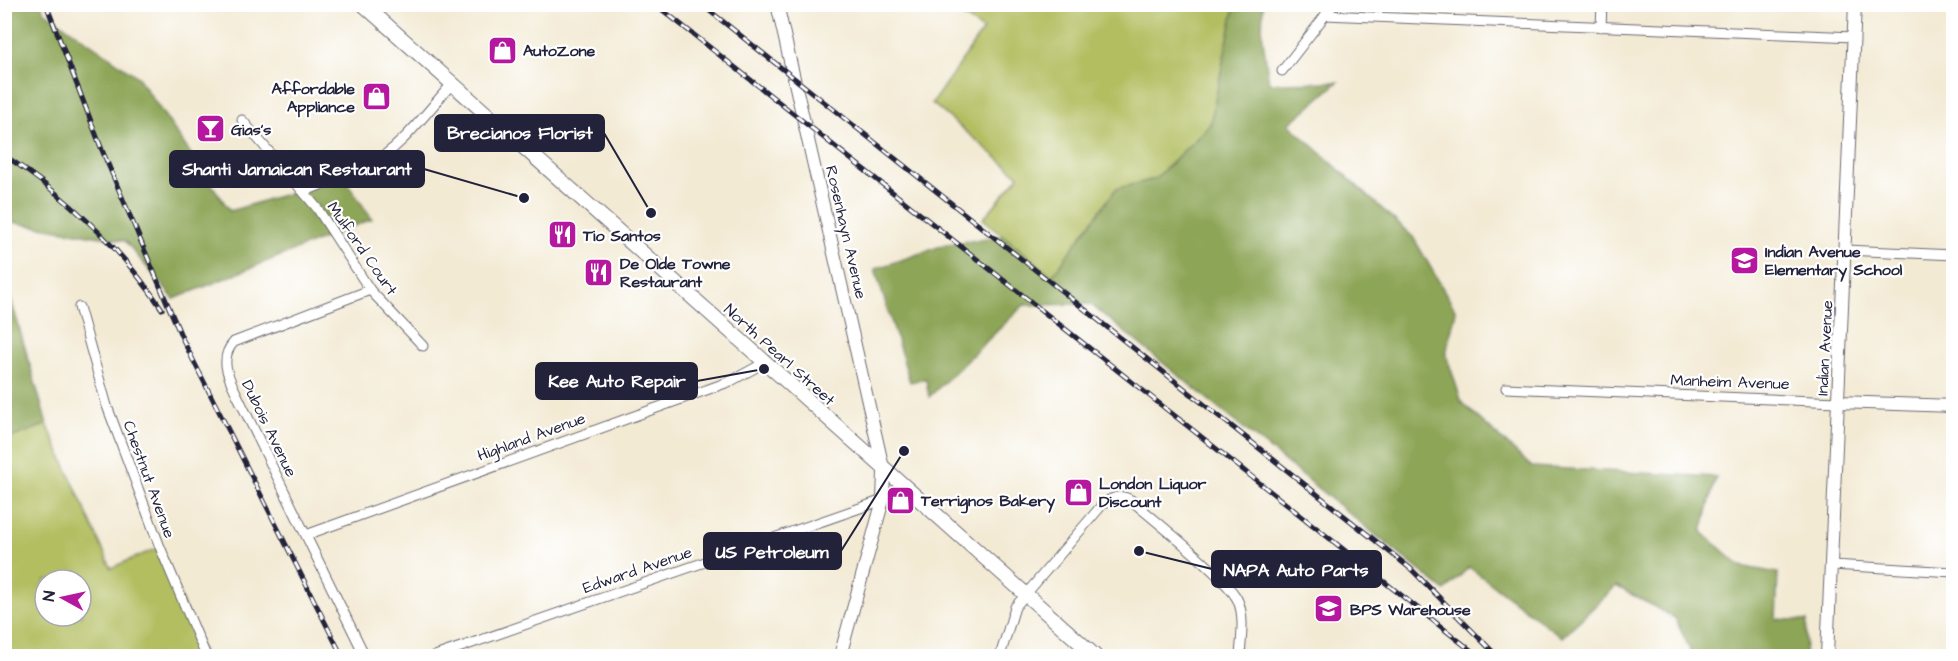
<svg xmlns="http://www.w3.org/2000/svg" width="1958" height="661" font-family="'Architects Daughter',sans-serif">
<rect width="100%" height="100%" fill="#fff"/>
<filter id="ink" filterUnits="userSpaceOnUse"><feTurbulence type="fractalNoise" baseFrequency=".0167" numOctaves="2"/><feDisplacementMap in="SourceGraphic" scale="12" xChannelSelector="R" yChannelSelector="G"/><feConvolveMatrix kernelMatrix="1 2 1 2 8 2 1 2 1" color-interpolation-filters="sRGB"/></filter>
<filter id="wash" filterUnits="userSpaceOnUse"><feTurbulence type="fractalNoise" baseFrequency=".008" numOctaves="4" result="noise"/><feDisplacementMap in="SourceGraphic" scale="24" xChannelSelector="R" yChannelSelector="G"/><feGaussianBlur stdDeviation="1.35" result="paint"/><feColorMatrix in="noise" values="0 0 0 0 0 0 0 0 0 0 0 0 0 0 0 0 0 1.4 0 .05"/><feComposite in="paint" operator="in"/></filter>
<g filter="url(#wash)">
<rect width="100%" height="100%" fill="#f3ead4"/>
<g fill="#b2be60" stroke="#6a704e" stroke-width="1.5" fill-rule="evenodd">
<path d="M947 5H1235L1210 125 1155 179 1116 189 1052 276 983 219 1019 176 932 103 983 30Z"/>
<path d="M47 424 111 568 160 547 204 656H5V440ZM45 580H81V616H45Z"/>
</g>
<g fill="#8da556" stroke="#586448" stroke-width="1.5">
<path d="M4 5H41L44 11 138 77 230 211 343 177 372 219 174 299 125 241 5 221Z"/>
<path d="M1235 5H1263L1262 32 1269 83 1338 82 1289 124 1413 237 1456 311 1446 354 1462 403 1532 467 1716 477 1702 532 1740 566 1778 573 1776 619 1807 621 1805 656H1693L1675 618 1616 586 1562 637 1469 567 1445 591 1090 304 1024 305 929 397 926 379 910 382 875 269 947 244 1004 236 1052 276 1116 189 1155 179 1210 125Z"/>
<path d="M5 279 47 424 5 440H4Z"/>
</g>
</g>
<g filter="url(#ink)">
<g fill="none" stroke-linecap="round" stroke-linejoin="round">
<defs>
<g id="street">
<path d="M1325 15 1854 37"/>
<path d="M1601 27 1602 4"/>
<path d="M1282 71 1334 4"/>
<path d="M242 120 317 208 370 290 423 346"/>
<path d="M304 192C325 182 349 176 369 165 403 147 426 112 452 84"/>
<path d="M1845 250 1954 255"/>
<path d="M79 307 107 406 160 547 206 656"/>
<path d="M1506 388 1838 402"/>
<path d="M306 535 731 381 764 363"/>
<path d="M1832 565 1954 572"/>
<path d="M365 656 241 403C232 383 216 361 234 342L370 290"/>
<path d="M435 656 883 500"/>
<path d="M1000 656 1015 607 1102 505C1111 498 1120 493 1131 500 1153 519 1230 580 1238 601 1245 617 1241 640 1240 656"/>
</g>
<g id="secondary">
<path d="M777 4 884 472 883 500 840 656"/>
<path d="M1838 402 1954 406"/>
<path d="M1827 656 1855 4"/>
</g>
<path id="primary" d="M363 4 1095 656"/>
</defs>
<use href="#street" stroke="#6b6871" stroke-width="11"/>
<use href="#secondary" stroke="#6b6871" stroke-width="14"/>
<use href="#primary" stroke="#6b6871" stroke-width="16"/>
<use href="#street" stroke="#fff" stroke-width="9"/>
<use href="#secondary" stroke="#fff" stroke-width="12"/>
<use href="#primary" stroke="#fff" stroke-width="14"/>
<defs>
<g id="rail">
<path d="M46 4 102 150 182 338 342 656"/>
<path d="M655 4 1478 656"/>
<path d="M701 4 1411 569 1497 656"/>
<path d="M4 155C66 196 121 248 162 309"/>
</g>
</defs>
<use href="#rail" stroke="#22223b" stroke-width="5"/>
<use href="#rail" stroke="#fff" stroke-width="3" stroke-dasharray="9" stroke-linecap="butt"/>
</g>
</g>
<defs>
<symbol id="shop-square" viewBox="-11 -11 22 22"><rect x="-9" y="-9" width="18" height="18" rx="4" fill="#b5179e" stroke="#fff"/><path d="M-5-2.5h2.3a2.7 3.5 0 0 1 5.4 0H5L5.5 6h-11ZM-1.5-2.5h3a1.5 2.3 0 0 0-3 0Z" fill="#fff"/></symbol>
<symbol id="bar-square" viewBox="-11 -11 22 22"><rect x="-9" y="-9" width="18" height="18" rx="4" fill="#b5179e" stroke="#fff"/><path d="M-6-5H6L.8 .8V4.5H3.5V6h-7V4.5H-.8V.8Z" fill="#fff"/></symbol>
<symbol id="restaurant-square" viewBox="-11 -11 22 22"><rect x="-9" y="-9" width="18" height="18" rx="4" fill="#b5179e" stroke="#fff"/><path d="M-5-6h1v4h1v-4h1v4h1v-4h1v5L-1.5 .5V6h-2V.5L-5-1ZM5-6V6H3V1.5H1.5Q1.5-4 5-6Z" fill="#fff"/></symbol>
<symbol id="school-square" viewBox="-11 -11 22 22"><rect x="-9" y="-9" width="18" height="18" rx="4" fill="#b5179e" stroke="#fff"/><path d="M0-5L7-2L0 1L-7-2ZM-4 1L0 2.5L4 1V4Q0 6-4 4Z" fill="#fff"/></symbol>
</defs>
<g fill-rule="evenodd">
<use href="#shop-square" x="486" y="34" width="33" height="33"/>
<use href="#shop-square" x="360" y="80" width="33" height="33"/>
<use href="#bar-square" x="194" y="112" width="33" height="33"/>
<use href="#restaurant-square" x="546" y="218" width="33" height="33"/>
<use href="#school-square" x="1728" y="244" width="33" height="33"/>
<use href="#restaurant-square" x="582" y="256" width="33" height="33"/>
<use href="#shop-square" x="1062" y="476" width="33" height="33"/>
<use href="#shop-square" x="884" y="484" width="33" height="33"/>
<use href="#school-square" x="1312" y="592" width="33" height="33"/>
</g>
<g text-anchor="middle" stroke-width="4.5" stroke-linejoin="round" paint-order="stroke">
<g font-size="16" font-weight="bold" fill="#22223b" stroke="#fff" text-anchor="start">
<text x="523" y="56">AutoZone</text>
<text x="355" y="94" text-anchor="end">Affordable<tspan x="355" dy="18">Appliance</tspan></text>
<text x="231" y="135">Gias's</text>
<text x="583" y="241">Tio Santos</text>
<text x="1765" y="257">Indian Avenue<tspan x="1765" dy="18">Elementary School</tspan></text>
<text x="620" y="269">De Olde Towne<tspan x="620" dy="18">Restaurant</tspan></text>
<text x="1099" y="489">London Liquor<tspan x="1099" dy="18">Discount</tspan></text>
<text x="921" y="506">Terrignos Bakery</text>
<text x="1350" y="615">BPS Warehouse</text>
</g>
<g font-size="16" fill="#22223b" stroke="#fff">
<text transform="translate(847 232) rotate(77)" y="6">Rosenhayn Avenue</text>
<text transform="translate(363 248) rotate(55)" y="6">Mulford Court</text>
<text transform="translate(1824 348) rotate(-87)" y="6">Indian Avenue</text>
<text transform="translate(780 354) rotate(42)" y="6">North Pearl Street</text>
<text transform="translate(1730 381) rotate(2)" y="6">Manheim Avenue</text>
<text transform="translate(270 428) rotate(64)" y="6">Dubois Avenue</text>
<text transform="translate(531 436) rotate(-20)" y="6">Highland Avenue</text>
<text transform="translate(150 479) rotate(70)" y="6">Chestnut Avenue</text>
<text transform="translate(637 569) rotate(-19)" y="6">Edward Avenue</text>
</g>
</g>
<path fill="none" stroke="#22223b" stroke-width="2" d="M651 213L604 133M524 198L424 169M764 369L697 381M904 451L841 551M1139 551L1212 569"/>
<g fill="#22223b" stroke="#fff" stroke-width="2">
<circle cx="651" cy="213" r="6"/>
<circle cx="524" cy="198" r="6"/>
<circle cx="764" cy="369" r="6"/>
<circle cx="904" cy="451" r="6"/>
<circle cx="1139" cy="551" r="6"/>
</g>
<g fill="#22223b" stroke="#22223b" stroke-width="2">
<rect x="435" y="115" width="169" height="36" rx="6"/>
<rect x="170" y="151" width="254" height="36" rx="6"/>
<rect x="536" y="363" width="161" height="36" rx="6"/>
<rect x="704" y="533" width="137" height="36" rx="6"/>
<rect x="1212" y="551" width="169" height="36" rx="6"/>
</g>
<g font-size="18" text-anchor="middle" font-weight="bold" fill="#fff">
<text x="520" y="139">Brecianos Florist</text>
<text x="297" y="175">Shanti Jamaican Restaurant</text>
<text x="617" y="387">Kee Auto Repair</text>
<text x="772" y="558">US Petroleum</text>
<text x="1296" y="576">NAPA Auto Parts</text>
</g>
<rect width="1958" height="661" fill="none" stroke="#fff" stroke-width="24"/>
<g transform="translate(63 598) rotate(278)"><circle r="28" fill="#ffffff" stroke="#a7a7b1" stroke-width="1.5"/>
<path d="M0-4.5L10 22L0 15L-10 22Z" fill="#b5179e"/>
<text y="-9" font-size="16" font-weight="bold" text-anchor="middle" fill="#22223b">N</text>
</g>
</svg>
